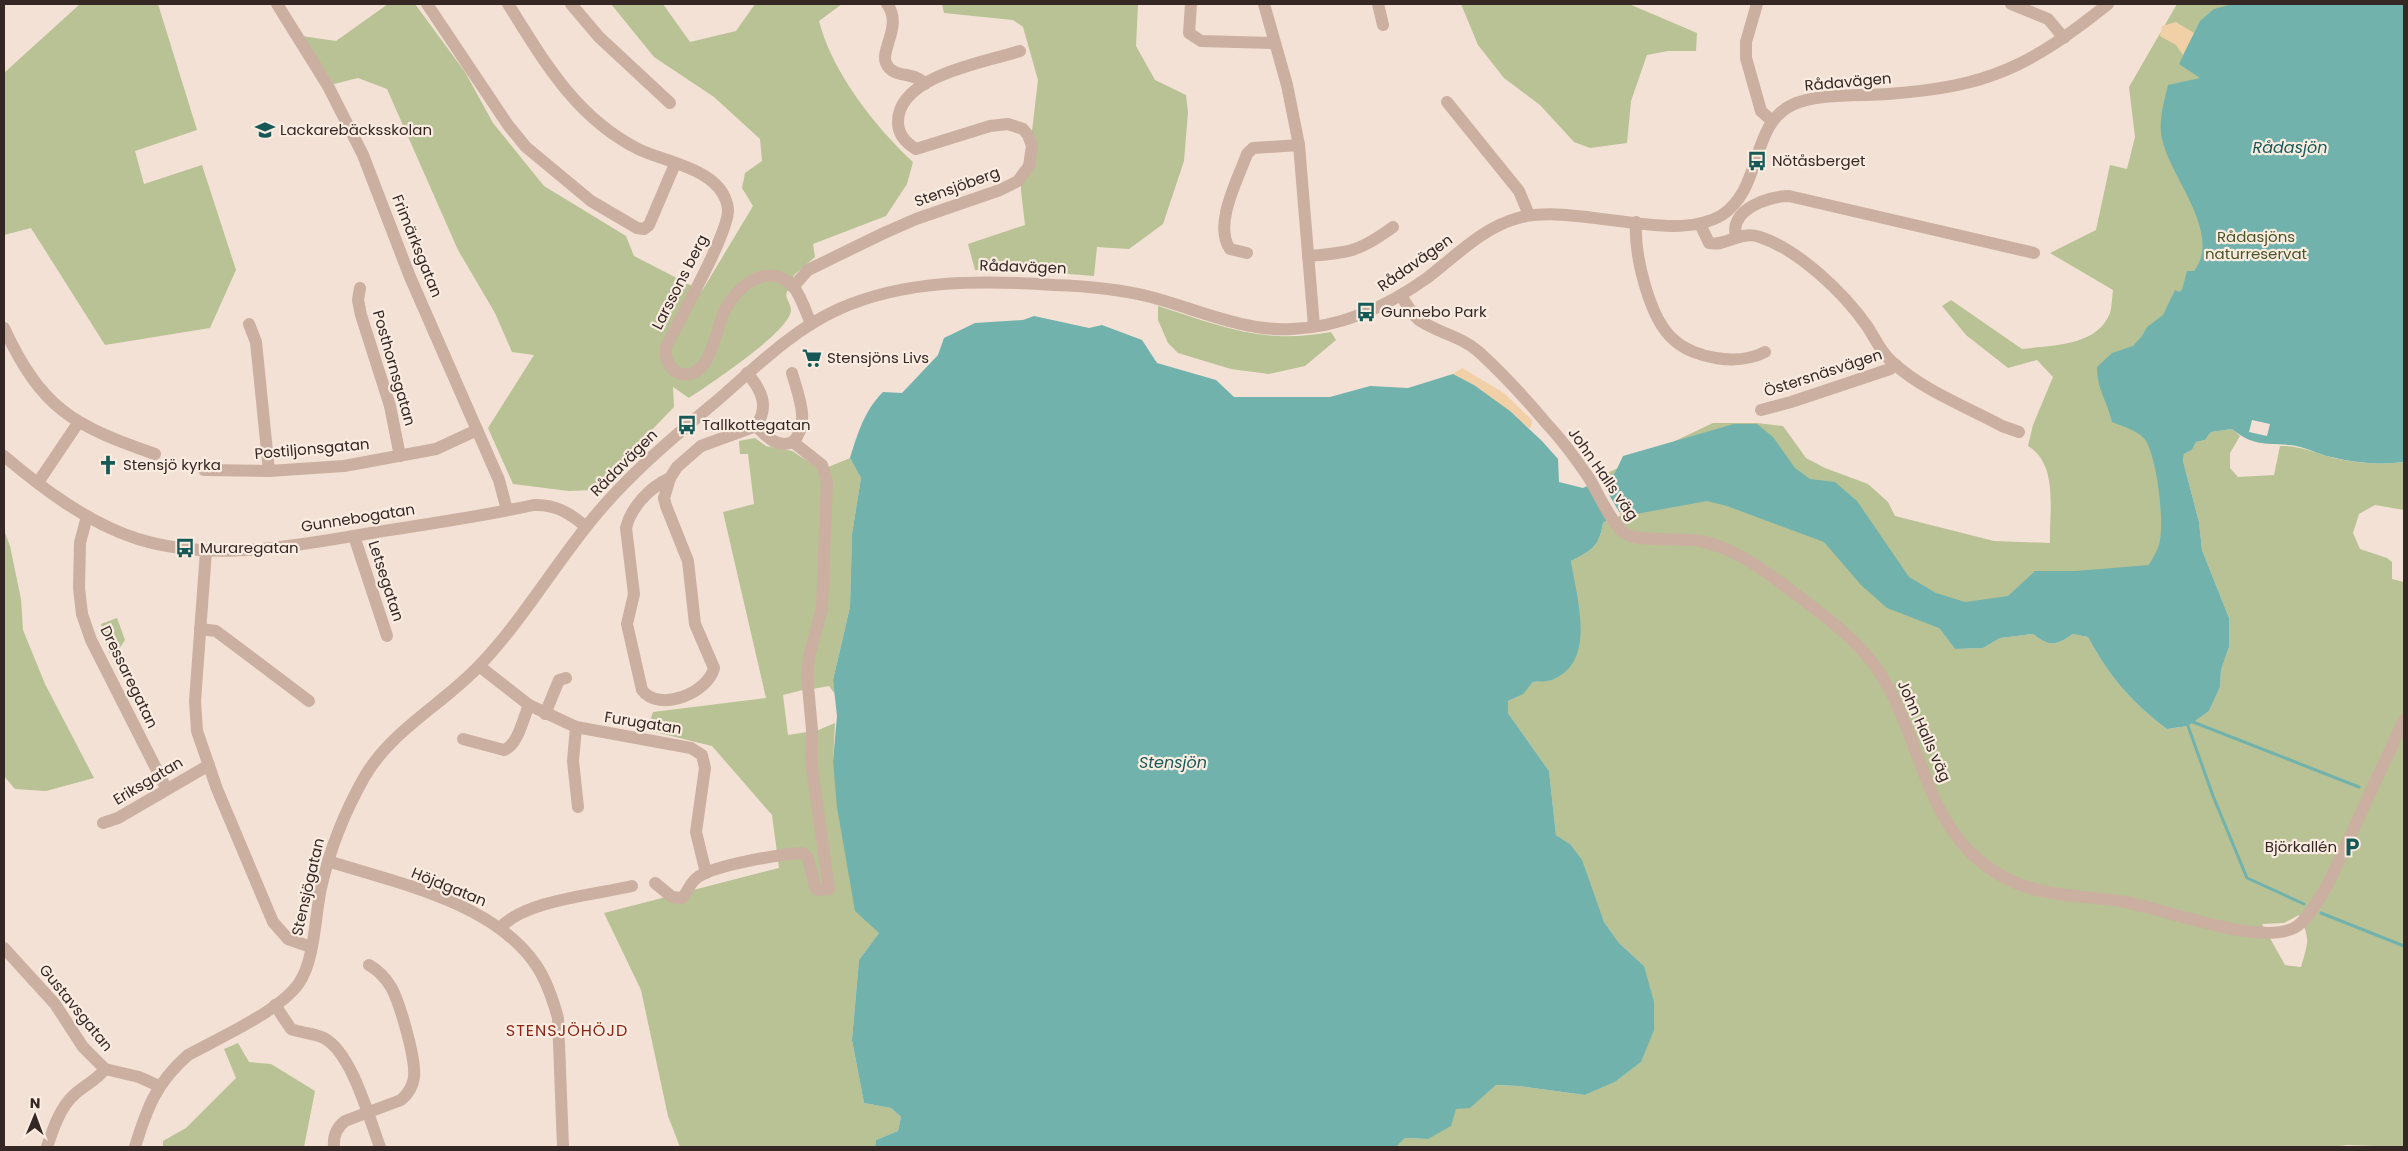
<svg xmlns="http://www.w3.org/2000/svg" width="2408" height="1151" font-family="Poppins,sans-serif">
<rect width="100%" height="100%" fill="#f3e1d5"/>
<g fill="#b8c294" fill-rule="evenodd">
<path d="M80 4H158L197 130 135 151 144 184 202 165 236 270 210 328 105 345 31 228 4 235V73Z"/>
<path d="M388 4H415L465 72 493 123 544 186 626 236 634 256 702 291 753 206 742 188 745 173 762 161 760 139 714 97 654 57 611 4H663L690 42 736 31 755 4H842L819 21C832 72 875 127 913 162L907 184 886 216 813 244 815 257 794 275 786 295C787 299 791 306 791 310 791 331 708 385 689 398L673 387 674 407 594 490 569 491 513 484 488 428 534 355 512 352 495 313 458 250 387 89 358 78 334 84 302 36 336 41Z"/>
<path d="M942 4H1138L1136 46 1155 80 1186 95 1188 112 1184 161 1163 224 1129 249 1097 247 1094 276 1031 271 975 270 968 244 1025 225 1021 191V172L1028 165 1038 80 1023 27 1013 20 944 13Z"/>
<path d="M1461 4H1629L1697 33 1696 51H1668L1647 55 1631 101 1627 143 1590 148 1574 142 1540 105 1504 78 1478 45Z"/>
<path d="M2177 4H2404L2231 427 2211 431 2182 447 2176 462 2191 517 2089 636 2073 633 1939 628 1955 649 1983 648 2000 638 2033 634C2050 647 2055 646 2073 634L2088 637C2109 676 2131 702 2167 729L2188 726 2209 711 2220 687 2221 670 2229 647V618L2202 550 2199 522 2183 461 2184 454 2192 450 2196 442 2205 440 2211 432 2232 429 2240 436 2230 453V468L2238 477 2274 475 2280 446C2297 445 2313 452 2330 457 2353 463 2381 465 2404 462V510L2375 505 2359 514 2353 533 2360 549 2387 558 2392 562V579L2404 582V1147L2348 1145 2328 1147H1396L1405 1138 1428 1139 1456 1109 1470 1107 1496 1085 1519 1086 1585 1095 1615 1082 1641 1062 1644 966 1619 943 1604 922 1570 844 1556 835 1549 771 1508 713V701L1523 693 1533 682 1551 680 1574 587 1571 561C1592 550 1599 547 1603 523L1625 510 1603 475 1713 423H1757L1783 426 1806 458 1825 468 1868 484 1888 502 1895 516 1994 541 2050 543C2049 511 2059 465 2028 446L2033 425 2053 377 2037 360 2008 368 1966 335 1942 306 1951 300 2022 349C2051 345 2097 347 2110 313 2112 306 2112 297 2113 290L2050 253 2096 230 2110 165 2127 169 2135 137 2129 87ZM2299 915C2311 940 2308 942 2301 967L2285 965 2262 924 2284 923Z"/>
<path d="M1158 306C1196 318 1237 334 1277 336 1295 337 1314 335 1331 332L1336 340 1305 366 1269 374 1231 369 1178 353 1168 343 1158 320Z"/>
<path d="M755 438 766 446 792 451 821 470 850 458 861 478 852 534 850 607 833 680 835 694 829 686 812 689 816 731 835 723 833 761 879 933 859 960 852 1040 864 1103 891 1108 901 1117 898 1131 876 1140 875 1147H680L668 1116 641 990 604 913 779 868 772 815 712 746 647 730 653 712 766 698 723 512 754 504 748 454H740L739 441ZM803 690 807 732 788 735 783 695Z"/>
<path d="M4 530 10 546 21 599 23 630 45 684 94 778 46 791 15 789 4 776Z"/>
<path d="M117 618 125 640 119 649 109 653 101 624Z"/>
<path d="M238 1043 249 1062 271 1064 315 1091 304 1147H163V1141L186 1128 236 1078 224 1049Z"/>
</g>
<g fill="#f2d0a7">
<path d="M2176 22 2194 33 2183 55 2176 45 2160 36 2162 26Z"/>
<path d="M1462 368 1504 393 1532 420 1531 427 1529 428 1474 385 1453 374Z"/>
</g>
<path fill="#71b2ad" d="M2233 4H2404V462C2380 465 2355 463 2331 457 2317 454 2304 446 2290 445 2264 443 2253 446 2232 429L2211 432 2205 440 2196 442 2192 450 2184 454 2183 461 2199 522 2202 550 2229 618V647L2221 670 2220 687 2209 711 2188 726 2167 729C2131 702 2109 676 2088 637L2073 634C2055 646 2050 647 2033 634L2000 638 1983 648 1955 649 1939 628 1887 608 1861 585 1824 542 1727 506 1707 501 1636 514 1623 510 1603 523C1599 547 1592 550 1571 561 1576 596 1598 662 1552 680 1546 682 1538 681 1533 682L1523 694 1508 701V713L1549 771 1556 835 1570 844 1582 860 1604 922 1619 943 1644 966 1654 1002V1030L1641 1062 1615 1082 1585 1095 1519 1086 1496 1085 1470 1108 1456 1109 1451 1126 1428 1139 1405 1138 1396 1147H875L876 1140 898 1131 901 1117 891 1108 864 1103 852 1040 859 960 879 933 855 911 837 807 833 761 837 716 833 680 850 607 852 534 861 478 850 458C858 433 864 411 883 392L902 393 938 355 944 338 975 323 1023 320 1034 316 1089 328 1102 325 1142 340 1157 363 1216 380 1234 397H1330L1370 386 1408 388 1453 374 1474 385 1510 411 1542 441 1558 459 1559 482 1583 488 1615 473 1623 456 1734 424H1757L1773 437 1795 468 1810 479 1835 482 1857 501 1909 577 1936 593 1965 602 2008 596 2035 571H2076L2149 565C2153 557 2159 549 2160 540 2164 518 2157 460 2146 441 2140 431 2122 426 2112 422 2107 400 2097 390 2097 367L2112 353 2133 346 2142 336 2147 327 2163 315 2175 290 2179 292 2182 290 2187 271H2194C2223 234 2170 177 2162 139 2158 123 2164 101 2168 85L2200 78 2179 64 2200 21 2214 9Z"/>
<g fill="#f3e1d5">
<path d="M2252 420 2270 424 2267 436 2249 432Z"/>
<path d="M1599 478 1621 515 1610 522 1587 484Z"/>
</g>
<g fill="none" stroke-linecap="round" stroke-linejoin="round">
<g stroke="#71b2ad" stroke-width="3">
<path d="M2193 722 2359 787"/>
<path d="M2188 726 2213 796 2247 878 2304 904"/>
<path d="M2321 913 2404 946"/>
</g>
<g stroke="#cbafa0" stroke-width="12">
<path d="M277 4 328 86 363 155 410 277 499 480 507 510"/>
<path d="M427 4 508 125 526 147 591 201 637 228 644 229 649 225 675 164"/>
<path d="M508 4C544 61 575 117 638 149 667 163 723 169 728 209 730 231 678 322 666 347 663 372 688 385 704 364 715 348 717 327 725 310 737 286 768 261 793 286 801 296 806 312 811 324"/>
<path d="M571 4 599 37 670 103"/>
<path d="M887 4C903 25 880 50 886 63 892 79 915 71 925 84"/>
<path d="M1191 4 1189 33 1201 41 1274 43"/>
<path d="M1264 4 1287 85 1299 145 1314 326"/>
<path d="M1378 4 1383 25"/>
<path d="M1757 4 1746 42V58L1761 111 1772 121"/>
<path d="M2011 4 2048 19 2064 38"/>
<path d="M1447 102 1519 191 1529 215"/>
<path d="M1636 222C1634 254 1649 319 1674 340 1685 350 1702 356 1716 358 1733 361 1749 360 1765 352"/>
<path d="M1700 224 1709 243C1726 247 1739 230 1760 237 1799 250 1844 293 1867 326 1875 338 1880 351 1891 361 1922 390 1965 406 2002 426L2019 432"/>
<path d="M1736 236C1729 210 1768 196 1789 196L2034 253"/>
<path d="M1247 253 1230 249C1213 225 1238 179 1247 154L1253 148 1299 145"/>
<path d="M1308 256C1348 253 1359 252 1393 227"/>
<path d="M793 287 808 270 884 233 916 219 1000 190 1018 181 1029 166 1032 146 1028 135 1023 129 1008 124 990 126 916 149C906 143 898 135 898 122 898 75 987 62 1020 51"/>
<path d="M360 288 358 300 361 315 390 406 400 456"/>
<path d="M1401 295C1406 304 1411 313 1419 320 1438 333 1461 336 1479 352 1503 374 1526 399 1547 424 1562 440 1576 459 1589 478 1597 491 1613 527 1626 534 1640 542 1681 538 1700 541 1735 547 1769 574 1797 595 1827 618 1861 642 1881 675 1916 729 1924 806 1969 851 1983 865 2002 878 2021 885 2053 897 2091 896 2125 902 2165 909 2258 946 2294 928 2307 922 2321 896 2328 884L2404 720"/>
<path d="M249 324 256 342 269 471"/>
<path d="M4 328C42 409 72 425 155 454"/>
<path d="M747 373C761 389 770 406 756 426 766 436 777 449 793 442 811 423 798 395 792 373"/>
<path d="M1761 410 1791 402 1890 369 1896 365"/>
<path d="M4 456C43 489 88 523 138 539 216 563 299 545 377 532 429 524 482 516 534 505 555 504 570 513 586 527"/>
<path d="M204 470 269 471 344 466 436 449 477 430"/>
<path d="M670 478 664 498 666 506 688 561 695 624 714 668C708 693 659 713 642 690L627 624 634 594 626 528C631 507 650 487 670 478Z"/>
<path d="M670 478 677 467 701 446 756 426"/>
<path d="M39 481 78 423"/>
<path d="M87 516 80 543 79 588 82 614 91 640 166 788"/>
<path d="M354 536 387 636"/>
<path d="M206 551 195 701 197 731 217 789 273 922 288 939 311 947"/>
<path d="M200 629 216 631 309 701"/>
<path d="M479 666 529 705 576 727 691 748 702 755 705 768 696 832 706 873"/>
<path d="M545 714 559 680 566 678"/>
<path d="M576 727 573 761 578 807"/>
<path d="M463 739 504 750C518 745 523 719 529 705"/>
<path d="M103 823 118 818 209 765"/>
<path d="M328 861C397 883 493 902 536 965 547 981 553 1000 558 1018L563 1147"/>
<path d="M655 883 672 897 682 898C688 892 690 882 698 877 715 865 781 854 803 853L808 858 815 887 818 890 829 889 811 761 812 730 807 675 809 657 822 608 827 481 822 465 793 442"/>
<path d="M500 928C525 900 594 895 632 886"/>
<path d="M4 948 55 1004 83 1047 105 1069 139 1077 159 1086"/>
<path d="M275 1005 291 1029C301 1033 314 1033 324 1038 352 1053 369 1118 380 1147"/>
<path d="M47 1147C53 1129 60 1107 75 1094 85 1085 97 1080 105 1069"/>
<path d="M135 1147C147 1108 156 1083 188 1055 219 1038 280 1011 299 983 315 960 315 915 321 888 330 848 345 811 365 776 392 730 443 704 479 666 521 622 552 569 590 522 626 477 669 441 713 404 752 371 790 331 839 309 906 279 983 280 1054 285 1087 286 1119 289 1151 297 1196 309 1245 332 1292 329 1341 327 1388 306 1427 278 1456 256 1482 228 1518 218 1576 202 1673 245 1722 215 1763 188 1750 125 1792 105 1817 93 1860 96 1888 94 1989 87 2030 66 2108 4"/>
<path d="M334 1147C333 1136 336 1128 345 1121L401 1100C408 1094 413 1086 414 1077 416 1059 400 1003 391 987 385 977 378 970 369 965"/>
</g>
</g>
<defs>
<symbol id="school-bare" viewBox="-9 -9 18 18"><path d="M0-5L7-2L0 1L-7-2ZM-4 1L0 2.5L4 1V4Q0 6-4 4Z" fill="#165956" stroke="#faece1" stroke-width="2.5" paint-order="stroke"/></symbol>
<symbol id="bus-bare" viewBox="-9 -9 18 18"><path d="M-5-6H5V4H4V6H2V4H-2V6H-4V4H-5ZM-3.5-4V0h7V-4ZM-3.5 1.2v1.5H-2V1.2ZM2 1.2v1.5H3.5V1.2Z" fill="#165956" stroke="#faece1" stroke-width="2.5" paint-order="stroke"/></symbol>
<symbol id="supermarket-bare" viewBox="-9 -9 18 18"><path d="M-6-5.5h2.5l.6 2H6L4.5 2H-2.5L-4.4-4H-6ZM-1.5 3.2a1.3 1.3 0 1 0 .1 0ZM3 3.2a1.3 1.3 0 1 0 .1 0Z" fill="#165956" stroke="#faece1" stroke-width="2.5" paint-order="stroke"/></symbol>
<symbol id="church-bare" viewBox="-9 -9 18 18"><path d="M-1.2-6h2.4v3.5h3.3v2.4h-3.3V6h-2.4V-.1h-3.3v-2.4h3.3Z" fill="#165956" stroke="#faece1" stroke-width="2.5" paint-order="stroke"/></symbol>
<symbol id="parking-bare" viewBox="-9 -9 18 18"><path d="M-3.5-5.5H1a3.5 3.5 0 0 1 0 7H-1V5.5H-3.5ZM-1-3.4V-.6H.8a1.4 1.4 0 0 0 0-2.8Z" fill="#165956" stroke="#faece1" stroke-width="2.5" paint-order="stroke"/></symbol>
</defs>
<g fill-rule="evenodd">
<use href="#school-bare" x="251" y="116" width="28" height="28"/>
<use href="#bus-bare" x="1743" y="147" width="28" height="28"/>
<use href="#bus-bare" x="1352" y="298" width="28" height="28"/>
<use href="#supermarket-bare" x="798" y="344" width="28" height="28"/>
<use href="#bus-bare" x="673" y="411" width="28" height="28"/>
<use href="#church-bare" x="94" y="451" width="28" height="28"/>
<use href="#bus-bare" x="171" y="534" width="28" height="28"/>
<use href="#parking-bare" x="2338" y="833" width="28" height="28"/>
</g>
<g text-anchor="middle" stroke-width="4.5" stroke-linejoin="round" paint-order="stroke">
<g font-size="15" fill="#342724" stroke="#faece1">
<text transform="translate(1848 82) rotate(-5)" y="5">Rådavägen</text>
<text transform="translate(957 187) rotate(-20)" y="5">Stensjöberg</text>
<text transform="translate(417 246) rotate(68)" y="5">Frimärksgatan</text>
<text transform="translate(1415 263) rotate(-35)" y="5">Rådavägen</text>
<text transform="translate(1023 267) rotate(2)" y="5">Rådavägen</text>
<text transform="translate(680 282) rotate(-63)" y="5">Larssons berg</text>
<text transform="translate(394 368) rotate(74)" y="5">Posthornsgatan</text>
<text transform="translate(1823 373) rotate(-18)" y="5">Östersnäsvägen</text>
<text transform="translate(312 449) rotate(-5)" y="5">Postiljonsgatan</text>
<text transform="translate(624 463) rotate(-45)" y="5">Rådavägen</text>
<text transform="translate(1603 474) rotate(55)" y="5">John Halls väg</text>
<text transform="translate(358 518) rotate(-9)" y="5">Gunnebogatan</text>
<text transform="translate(386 581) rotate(72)" y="5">Letsegatan</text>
<text transform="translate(129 677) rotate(64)" y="5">Dressaregatan</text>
<text transform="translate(643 723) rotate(9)" y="5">Furugatan</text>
<text transform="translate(1924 731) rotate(66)" y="5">John Halls väg</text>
<text transform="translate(148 781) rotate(-31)" y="5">Eriksgatan</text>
<text transform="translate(308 887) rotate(-77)" y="5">Stensjögatan</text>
<text transform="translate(449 887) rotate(22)" y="5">Höjdgatan</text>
<text transform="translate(76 1008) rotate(51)" y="5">Gustavsgatan</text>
</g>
<g font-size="15" fill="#342724" stroke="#faece1" text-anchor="start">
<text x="280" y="135">Lackarebäcksskolan</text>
<text x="1772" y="166">Nötåsberget</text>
<text x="1381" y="317">Gunnebo Park</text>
<text x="827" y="363">Stensjöns Livs</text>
<text x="702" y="430">Tallkottegatan</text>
<text x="123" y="470">Stensjö kyrka</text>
<text x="200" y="553">Muraregatan</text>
<text x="2337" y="852" text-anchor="end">Björkallén</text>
</g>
<g font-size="15" fill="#495526" stroke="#faece1">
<text x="2256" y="242">Rådasjöns<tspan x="2256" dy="17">naturreservat</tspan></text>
</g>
<g font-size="16" font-style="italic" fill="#165956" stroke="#faece1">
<text x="2290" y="153">Rådasjön</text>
<text x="1173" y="768">Stensjön</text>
</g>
<g font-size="16" letter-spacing="1" fill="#8a2516" stroke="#faece1">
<text x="567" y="1036">STENSJÖHÖJD</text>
</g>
</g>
<rect width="2408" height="1151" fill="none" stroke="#342724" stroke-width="10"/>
<g transform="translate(35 1116) rotate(1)" stroke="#faece1" stroke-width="4" paint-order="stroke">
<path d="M0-4L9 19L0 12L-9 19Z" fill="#342724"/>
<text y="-8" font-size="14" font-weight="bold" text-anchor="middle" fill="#342724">N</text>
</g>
</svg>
